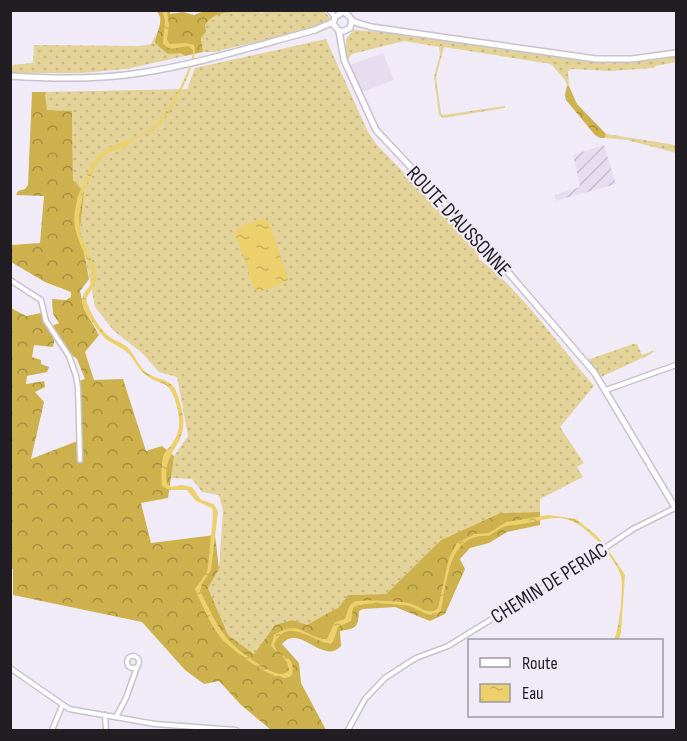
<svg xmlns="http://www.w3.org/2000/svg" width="687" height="741" font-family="'Sofia Sans Condensed',sans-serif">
<defs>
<pattern id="industrial-furrows" width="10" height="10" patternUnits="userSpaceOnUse" patternTransform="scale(1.5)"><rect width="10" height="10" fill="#e7ddf1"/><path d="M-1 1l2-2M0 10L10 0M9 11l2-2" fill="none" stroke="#c6bdce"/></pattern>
<pattern id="grass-dots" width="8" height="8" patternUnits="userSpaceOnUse" patternTransform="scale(1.5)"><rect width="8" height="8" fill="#e4d398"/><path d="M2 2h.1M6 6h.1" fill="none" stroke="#c3b583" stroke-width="1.8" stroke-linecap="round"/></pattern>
<pattern id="forest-crowns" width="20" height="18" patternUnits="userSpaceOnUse" patternTransform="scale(1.5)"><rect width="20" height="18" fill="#cdb14c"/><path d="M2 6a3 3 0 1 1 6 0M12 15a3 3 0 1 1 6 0" fill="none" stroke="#a68f3f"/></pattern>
<pattern id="water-ripples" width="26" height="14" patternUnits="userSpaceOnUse" patternTransform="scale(1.5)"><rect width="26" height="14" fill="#ecd06c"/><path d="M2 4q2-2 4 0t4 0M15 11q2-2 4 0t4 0" fill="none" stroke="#cab25d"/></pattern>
</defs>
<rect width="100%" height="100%" fill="#f1ebf8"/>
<path fill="#e7ddf1" d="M383 53 394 80 360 93 347 66Z"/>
<path fill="url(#industrial-furrows)" d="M604 145 616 184 555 201V195L580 187 573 155Z"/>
<g fill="url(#grass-dots)">
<path d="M256 10 261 13 269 10 324 11 331 19 318 27 214 52H203L201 38 206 32 205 25C218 7 236 12 256 10Z"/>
<path d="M354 30 395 33 590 62H627L676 56V62L656 66 654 68 610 71 572 69 568 71 569 86H567L565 80 551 64 444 47 436 77 441 113 443 115 505 106V108L443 118 439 115 434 77 440 54 439 47 404 41 352 54 346 62V39Z"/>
<path d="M156 34 155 43 185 56 126 69 82 73H11L10 65 33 63 34 45 140 46 151 44Z"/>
<path d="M326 39 367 130 376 144 477 248 479 259C520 289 559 346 594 386L560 427 584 463 577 467 583 477 540 499V512L500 513 441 540 386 594 348 595 339 607 306 626 292 620 275 625 254 654 228 635 208 588 219 569 223 511 219 495 202 492 192 479 170 478 174 456 188 436 177 377 159 372 142 353 114 331 95 307 80 230 84 192 73 181 72 111 47 110 45 92 187 89 195 68Z"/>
<path d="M606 134 676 145V153L627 140 605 138Z"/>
<path d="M633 344H637L642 355 655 350 651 354 601 377 587 360Z"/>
</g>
<g fill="url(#forest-crowns)">
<path d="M156 11H170V14L183 12 194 15 204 11H253C233 14 218 7 205 25L206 32 201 38 203 52 185 56 180 53 168 54 155 43C156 31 166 19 156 11Z"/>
<path d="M567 86H569L577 104 606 134 605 138H600L595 135 566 100 565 95Z"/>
<path d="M32 92H45L47 110 72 111 73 180 84 192 80 230 89 279 80 291 84 309 99 335 85 352 94 380 123 379 146 451 162 446 174 456 168 498 141 503 151 543 215 535 219 569 208 588 228 635 254 654 275 625 292 620 307 625 339 607 348 595 386 594 441 540 500 513 540 512V525L507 532 489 543 470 548 460 559 465 569 445 614 430 621 395 607 363 609 359 611C358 628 357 628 340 631L341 646C323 666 300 623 282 644L299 663 301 683 326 730H271L241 705 219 681 204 684 185 670 142 622 13 595V569L11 568V308L26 316 41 313 44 322 55 338 53 347 34 345 32 357 41 360V364L49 367 47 372 27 376 26 384 44 381 45 387 35 392 44 402 31 459 80 440 79 381 85 379 77 359 69 353 52 326 59 323 53 314 52 299 66 300 71 297V292L45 282 11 262V245L40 243 44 196 16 195 18 191 25 189 28 185Z"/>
</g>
<g fill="url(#water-ripples)">
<path d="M162 11H167L169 25 167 39 169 44 186 43 194 45C200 60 171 114 159 125 151 134 134 136 128 146L105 154 100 159 84 189 79 216 80 233 95 268 97 279 86 299C89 311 98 326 107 335 113 340 121 342 127 347 135 354 138 366 146 372 157 381 170 377 176 391 180 401 185 417 183 428 180 449 162 456 167 484L171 487 181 485 192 487 201 500 214 504 218 512 211 570 202 584 200 591C208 606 215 623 226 637 234 648 267 673 281 674 285 674 286 673 289 670L287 662 271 646 274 635C301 618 304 638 327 639L335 622 345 619C347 614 348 605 354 602 361 599 404 601 412 604 418 606 423 611 429 611 434 612 435 610 438 608L449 558 457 543 475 534 489 533 506 522 549 515 576 519 596 535 607 548 625 575 621 632 619 640H614C619 631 624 586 621 576 616 559 587 525 569 520 554 515 541 521 527 523 506 528 509 521 489 536 448 533 448 580 441 610L436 615C425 616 419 609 409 606 398 604 360 601 353 608L351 621 338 627 333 642 330 644C311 641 287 616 274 644 275 647 276 650 278 653 282 657 291 657 292 664 300 704 228 647 221 638 210 624 202 605 195 589L207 572 208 567 213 515 212 508 196 501 187 490H169L162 486C161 478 161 462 164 454 167 449 172 445 175 439 182 427 179 413 175 400 168 378 159 386 146 375 138 369 135 361 129 354 122 347 114 345 106 339 99 333 92 322 87 314 71 288 100 291 91 269 81 242 69 231 77 201 78 194 93 160 98 156 113 142 134 140 150 129 166 118 193 69 193 50L188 46 170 49 163 44 165 20Z"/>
<path d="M264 218 269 222 288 279 284 283 259 292 254 288 235 232 240 227Z"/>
</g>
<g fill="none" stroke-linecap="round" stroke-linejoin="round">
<defs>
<g id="street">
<path d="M329 10 335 17"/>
<path d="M10 280 41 300 46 321 69 356 76 376 78 388 80 460"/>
<path d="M606 390 676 365"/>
<circle cx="133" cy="662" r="6"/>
<path d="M10 668 69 709 155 724 236 730"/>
<path d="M105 715 106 730"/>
<path d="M116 717 126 698 137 667"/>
<path d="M52 730 62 706"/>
<path d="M348 730 365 699 385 678 416 658 448 646 575 568 633 529 675 508"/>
</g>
<g id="secondary">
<path d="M352 20 350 28 344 31H339L333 24 335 17 343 12C349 14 349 17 353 21 358 24 366 25 371 27L596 59H632L676 53"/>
<path d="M339 31 344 60 376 130 495 257 594 372 676 509"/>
<path d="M10 76C54 79 97 80 140 73 199 64 258 45 315 30L333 22"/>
</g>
</defs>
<use href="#street" stroke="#c8c1ce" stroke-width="7"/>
<use href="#secondary" stroke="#c8c1ce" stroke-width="8"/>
<use href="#street" stroke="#fff" stroke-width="4"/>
<use href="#secondary" stroke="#fff" stroke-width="5"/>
</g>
<g text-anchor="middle" stroke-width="4.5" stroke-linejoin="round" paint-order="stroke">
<g font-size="21" fill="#211e23" stroke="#f1ebf8">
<text transform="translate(459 221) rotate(47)" y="7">ROUTE D'AUSSONNE</text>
<text transform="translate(549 583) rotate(-32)" y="7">CHEMIN DE PERIAC</text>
</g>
</g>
<rect width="687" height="741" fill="none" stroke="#211e23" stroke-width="24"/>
<rect x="468" y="639" width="195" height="78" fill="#f1ebf8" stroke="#9e99a3" stroke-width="1.5"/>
<rect x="480" y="658" width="30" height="9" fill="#ffffff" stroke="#9e99a3" stroke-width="1.5"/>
<text x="522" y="669" font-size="18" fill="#211e23">Route</text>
<rect x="480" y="684" width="30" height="18" fill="url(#water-ripples)" stroke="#9e99a3" stroke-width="1.5"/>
<text x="522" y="699" font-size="18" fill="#211e23">Eau</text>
</svg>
